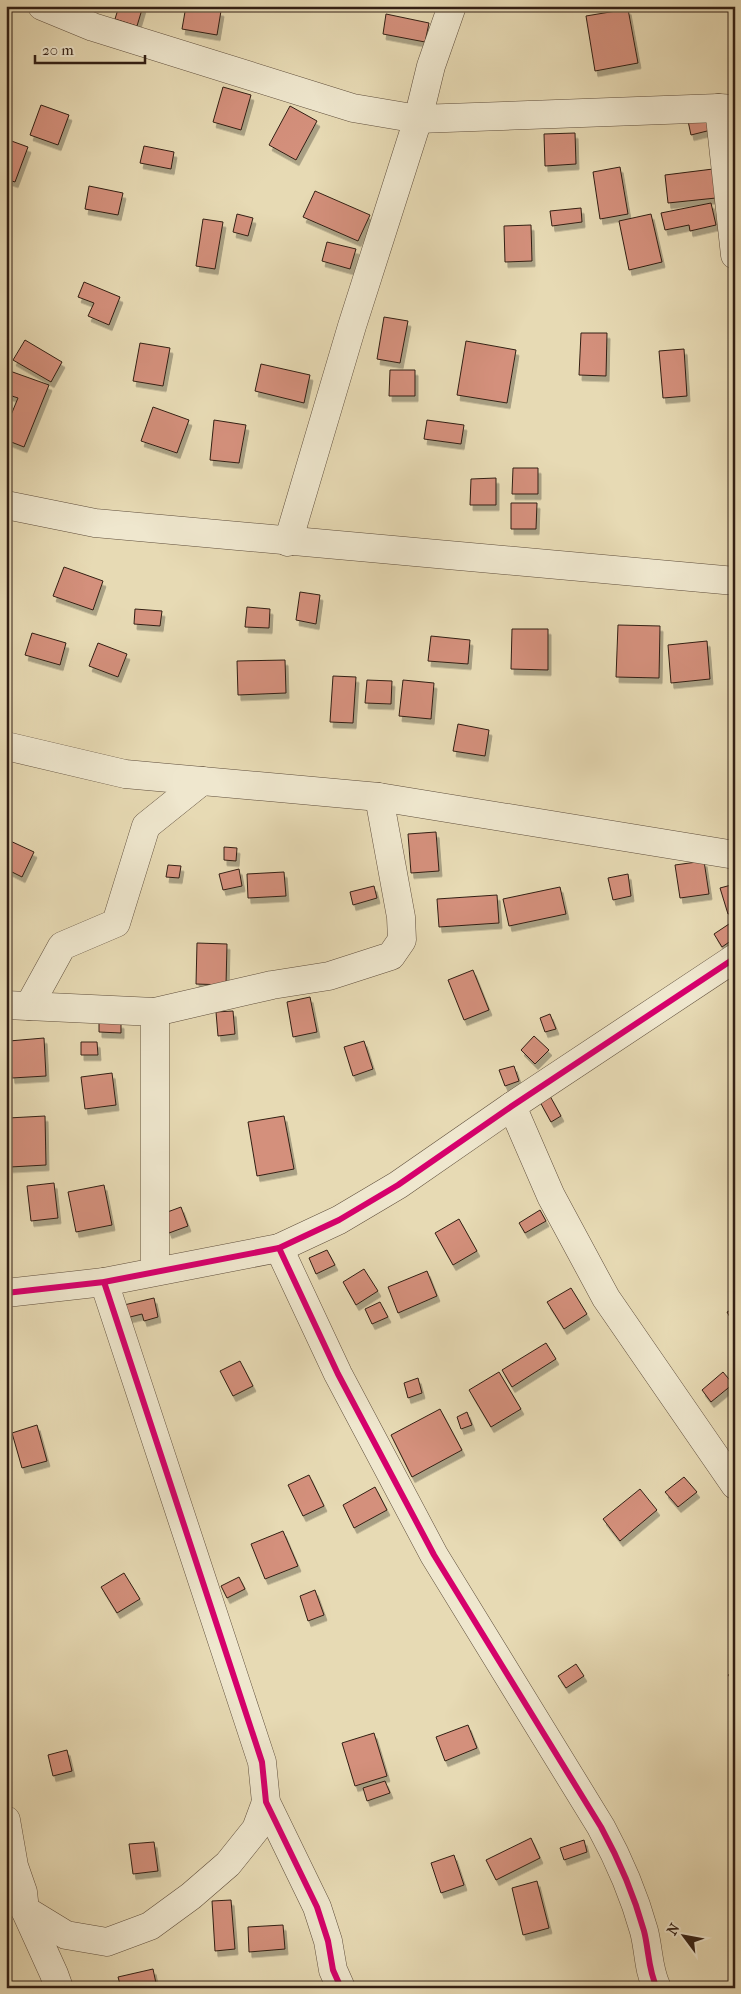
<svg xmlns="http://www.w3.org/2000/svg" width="741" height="1994" font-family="'IM FELL French Canon',serif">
<defs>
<filter id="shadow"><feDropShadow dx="3" dy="5.5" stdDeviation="0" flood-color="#0004"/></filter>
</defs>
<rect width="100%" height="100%" fill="#e7dab4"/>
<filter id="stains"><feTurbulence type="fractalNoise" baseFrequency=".004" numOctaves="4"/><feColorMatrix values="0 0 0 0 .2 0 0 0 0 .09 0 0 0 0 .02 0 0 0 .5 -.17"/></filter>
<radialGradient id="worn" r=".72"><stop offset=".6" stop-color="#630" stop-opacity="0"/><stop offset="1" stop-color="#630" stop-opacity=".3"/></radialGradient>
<g fill="#d4907b" stroke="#321f14" filter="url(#shadow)">
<path d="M119 6H143L137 26 115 19Z"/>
<path d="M186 6 221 11 217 35 182 29Z"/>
<path d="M628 9 638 63 595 71 586 16Z"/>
<path d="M386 14 429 23 425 42 383 34Z"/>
<path d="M223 87 251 95 241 130 213 122Z"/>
<path d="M41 105 69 115 58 145 30 135Z"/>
<path d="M290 106 317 121 296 160 269 145Z"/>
<path d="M712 115 715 129 691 135 688 121Z"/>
<path d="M575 133 576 164 545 166 544 134Z"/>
<path d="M6 139 28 147 15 182 6 179Z"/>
<path d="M144 146 174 152 171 169 140 163Z"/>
<path d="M620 167 628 214 600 219 593 172Z"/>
<path d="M713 169 716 198 668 203 665 175Z"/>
<path d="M89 186 123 193 118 215 85 209Z"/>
<path d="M315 191 370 215 358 241 303 217Z"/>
<path d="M711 203 716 225 690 231 689 225 665 230 661 213Z"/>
<path d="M581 208 582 222 552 226 550 211Z"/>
<path d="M237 214 253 218 248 236 233 232Z"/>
<path d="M651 214 662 262 629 270 619 221Z"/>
<path d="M203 219 223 222 215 269 196 266Z"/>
<path d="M531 225 532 261 505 262 504 226Z"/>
<path d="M327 242 356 249 350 269 322 261Z"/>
<path d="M84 282 120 297 109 325 88 316 94 303 78 297Z"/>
<path d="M384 317 408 321 400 363 377 359Z"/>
<path d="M581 333H607L606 376 579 375Z"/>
<path d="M25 340 62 362 51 382 13 360Z"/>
<path d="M466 341 516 350 507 403 457 395Z"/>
<path d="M140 343 170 348 163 386 133 381Z"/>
<path d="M684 349 687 396 663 398 659 351Z"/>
<path d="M261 364 310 375 304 403 255 391Z"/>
<path d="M7 370 49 385 24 447 6 440V427L18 398 6 394Z"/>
<path d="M390 370H415V396H389Z"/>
<path d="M153 407 189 420 177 453 141 441Z"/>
<path d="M214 420 246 425 239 463 210 460Z"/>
<path d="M427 420 464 425 461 444 424 439Z"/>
<path d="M513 468H538V494H512Z"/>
<path d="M496 478V505H470L471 479Z"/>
<path d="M511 503H537L536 529H511Z"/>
<path d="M64 567 103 581 93 610 53 596Z"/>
<path d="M300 592 320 595 316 624 296 620Z"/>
<path d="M247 607 270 609 269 628 245 627Z"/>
<path d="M135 609 162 611 160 626 134 624Z"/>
<path d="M618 625 660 626 659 678 616 677Z"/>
<path d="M512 629H548V670L511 669Z"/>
<path d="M32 633 66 643 60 665 25 655Z"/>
<path d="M431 636 470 640 468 664 428 661Z"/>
<path d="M707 641 710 679 671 683 668 645Z"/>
<path d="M98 643 127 654 118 677 89 666Z"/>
<path d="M285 660 286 693 238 695 237 661Z"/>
<path d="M333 676 356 677 353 723 330 722Z"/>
<path d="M367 680 392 681 391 704 365 703Z"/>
<path d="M403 680 434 683 431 719 399 716Z"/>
<path d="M458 724 489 730 485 756 453 751Z"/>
<path d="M436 832 439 871 411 873 408 834Z"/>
<path d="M6 839 34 852 22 877 6 869Z"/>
<path d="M224 847 237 848 236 861 224 860Z"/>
<path d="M704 861 709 894 680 898 675 865Z"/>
<path d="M168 865 181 866 179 878 166 877Z"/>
<path d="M239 869 242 886 223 890 219 874Z"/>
<path d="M284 872 286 896 248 898 247 874Z"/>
<path d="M628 874 631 896 613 900 608 878Z"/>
<path d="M735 884V912L728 914 720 888Z"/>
<path d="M374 886 377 898 353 905 350 892Z"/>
<path d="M560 887 566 914 509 926 503 899Z"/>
<path d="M497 895 499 923 439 927 437 899Z"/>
<path d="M735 920V938L722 947 714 934Z"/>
<path d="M197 943 227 944 226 985 196 984Z"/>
<path d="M473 970 489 1010 464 1020 448 980Z"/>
<path d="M310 997 317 1032 293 1037 287 1002Z"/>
<path d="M233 1011 235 1034 218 1036 216 1012Z"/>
<path d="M550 1014 556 1029 545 1032 540 1018Z"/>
<path d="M99 1022 121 1023V1033L99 1032Z"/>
<path d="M534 1036 549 1050 535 1064 521 1050Z"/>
<path d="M44 1038 46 1076 12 1078 9 1041Z"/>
<path d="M364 1041 373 1069 353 1076 344 1047Z"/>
<path d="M81 1042H97L98 1055H81Z"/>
<path d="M514 1066 519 1081 505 1086 499 1070Z"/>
<path d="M112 1073 116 1105 85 1109 81 1077Z"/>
<path d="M550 1096 561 1116 551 1122 540 1102Z"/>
<path d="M45 1116 46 1165 10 1167 8 1118Z"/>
<path d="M284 1116 294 1169 257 1176 248 1122Z"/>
<path d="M54 1183 58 1218 31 1221 27 1186Z"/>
<path d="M104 1185 112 1225 76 1232 68 1192Z"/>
<path d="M181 1207 188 1226 169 1233 162 1214Z"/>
<path d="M540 1210 546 1221 525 1233 519 1223Z"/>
<path d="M459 1219 477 1251 453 1265 435 1233Z"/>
<path d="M327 1250 335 1265 316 1274 309 1258Z"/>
<path d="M364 1269 378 1291 356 1305 343 1282Z"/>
<path d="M427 1271 437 1296 398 1313 388 1287Z"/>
<path d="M571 1288 587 1314 564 1329 547 1302Z"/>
<path d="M154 1298 158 1317 144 1321 142 1314 126 1318 124 1305Z"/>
<path d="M380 1302 388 1317 372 1324 365 1309Z"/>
<path d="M735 1308V1326L727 1312Z"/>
<path d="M546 1343 556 1359 512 1387 502 1370Z"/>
<path d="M240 1361 253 1386 233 1396 220 1371Z"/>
<path d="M499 1372 521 1409 491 1427 469 1390Z"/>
<path d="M723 1372 733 1384 711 1402 702 1390Z"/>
<path d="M418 1378 422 1393 408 1398 404 1383Z"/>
<path d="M440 1409 462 1450 412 1477 391 1435Z"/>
<path d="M467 1412 472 1425 461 1429 457 1417Z"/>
<path d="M37 1425 47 1461 22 1468 12 1433Z"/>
<path d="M309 1475 324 1506 303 1516 288 1485Z"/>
<path d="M684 1477 697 1492 678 1507 665 1492Z"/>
<path d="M375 1487 387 1510 354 1528 343 1505Z"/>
<path d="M640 1489 657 1510 620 1541 603 1519Z"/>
<path d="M283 1531 298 1566 265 1579 251 1544Z"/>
<path d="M124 1573 140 1599 117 1613 101 1587Z"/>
<path d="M239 1577 245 1589 227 1598 221 1586Z"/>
<path d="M315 1590 324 1615 308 1621 300 1596Z"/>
<path d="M576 1664 584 1676 566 1688 558 1676Z"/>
<path d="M735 1670V1683L728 1675Z"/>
<path d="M468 1725 477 1748 445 1761 436 1737Z"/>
<path d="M374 1733 387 1776 355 1786 342 1743Z"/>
<path d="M67 1750 72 1771 53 1776 48 1755Z"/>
<path d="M385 1781 390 1793 367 1801 363 1788Z"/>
<path d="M531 1838 540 1858 496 1880 486 1860Z"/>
<path d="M584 1840 587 1852 564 1860 560 1848Z"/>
<path d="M154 1842 158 1871 133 1874 129 1844Z"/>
<path d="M454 1855 464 1885 441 1893 431 1863Z"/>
<path d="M537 1881 549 1928 523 1935 512 1888Z"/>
<path d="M231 1900 235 1949 215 1951 212 1901Z"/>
<path d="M283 1925 285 1949 249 1952 248 1927Z"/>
<path d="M153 1969 157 1988H121L118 1977Z"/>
</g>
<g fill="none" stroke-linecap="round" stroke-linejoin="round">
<defs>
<g id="street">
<path d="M42 6 93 27 353 108 418 119 719 108 735 109"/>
<path d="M719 108 735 255"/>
<path d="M6 505 95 523 735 581"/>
<path d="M288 542 352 326 418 119 431 66 452 6"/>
<path d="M6 746 125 774 379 797 735 855"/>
<path d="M6 1005 155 1012 272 985 329 976 391 956 402 940 401 917 379 797"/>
<path d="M29 1006 62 946 116 923 146 826 202 781"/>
<path d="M512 1106 551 1196 606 1298 735 1485"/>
<path d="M279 1248 338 1374 434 1555 601 1827C619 1860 634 1895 644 1931 649 1950 648 1970 657 1988"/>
<path d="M155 1271V1012"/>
<path d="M104 1282 262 1762 266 1802 317 1907 328 1941 333 1970 341 1988"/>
<path d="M6 1293 104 1282 279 1248 339 1220 398 1185 512 1106 735 958"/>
<path d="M6 1820 14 1866 23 1892 25 1910 54 1974 59 1988"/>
<path d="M25 1910 66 1935 107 1942 150 1926 191 1896 228 1864 256 1829 266 1802"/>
</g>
</defs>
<use href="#street" stroke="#5f4e3c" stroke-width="29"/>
<use href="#street" stroke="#efe7ce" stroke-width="28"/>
<defs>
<g id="cycleway">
<path d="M279 1248 338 1374 434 1555 601 1827C619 1860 634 1895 644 1931 649 1950 648 1970 657 1988"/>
<path d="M104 1282 262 1762 266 1802 317 1907 328 1941 333 1970 341 1988"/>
<path d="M6 1293 104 1282 279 1248 339 1220 398 1185 512 1106 735 958"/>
</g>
</defs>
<use href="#cycleway" stroke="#efe7ce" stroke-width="9"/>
<use href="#cycleway" stroke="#d6006c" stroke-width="6"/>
</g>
<rect width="741" height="1994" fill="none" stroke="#e7dab4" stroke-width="25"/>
<rect x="8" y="8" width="726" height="1979" fill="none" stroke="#321f14" stroke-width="2.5"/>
<rect x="12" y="12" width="716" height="1969" fill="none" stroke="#321f14"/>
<g transform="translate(684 1936) rotate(302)" stroke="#efe7ce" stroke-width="4" paint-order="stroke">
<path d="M0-4L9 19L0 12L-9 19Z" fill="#321f14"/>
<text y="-8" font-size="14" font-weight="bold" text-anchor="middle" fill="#321f14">N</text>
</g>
<path d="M35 55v8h110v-8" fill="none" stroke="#321f14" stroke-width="2.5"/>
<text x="42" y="55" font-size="15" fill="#321f14" stroke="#efe7ce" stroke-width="4" paint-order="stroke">20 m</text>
<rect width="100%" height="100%" filter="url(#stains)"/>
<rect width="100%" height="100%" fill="url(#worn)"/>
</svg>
